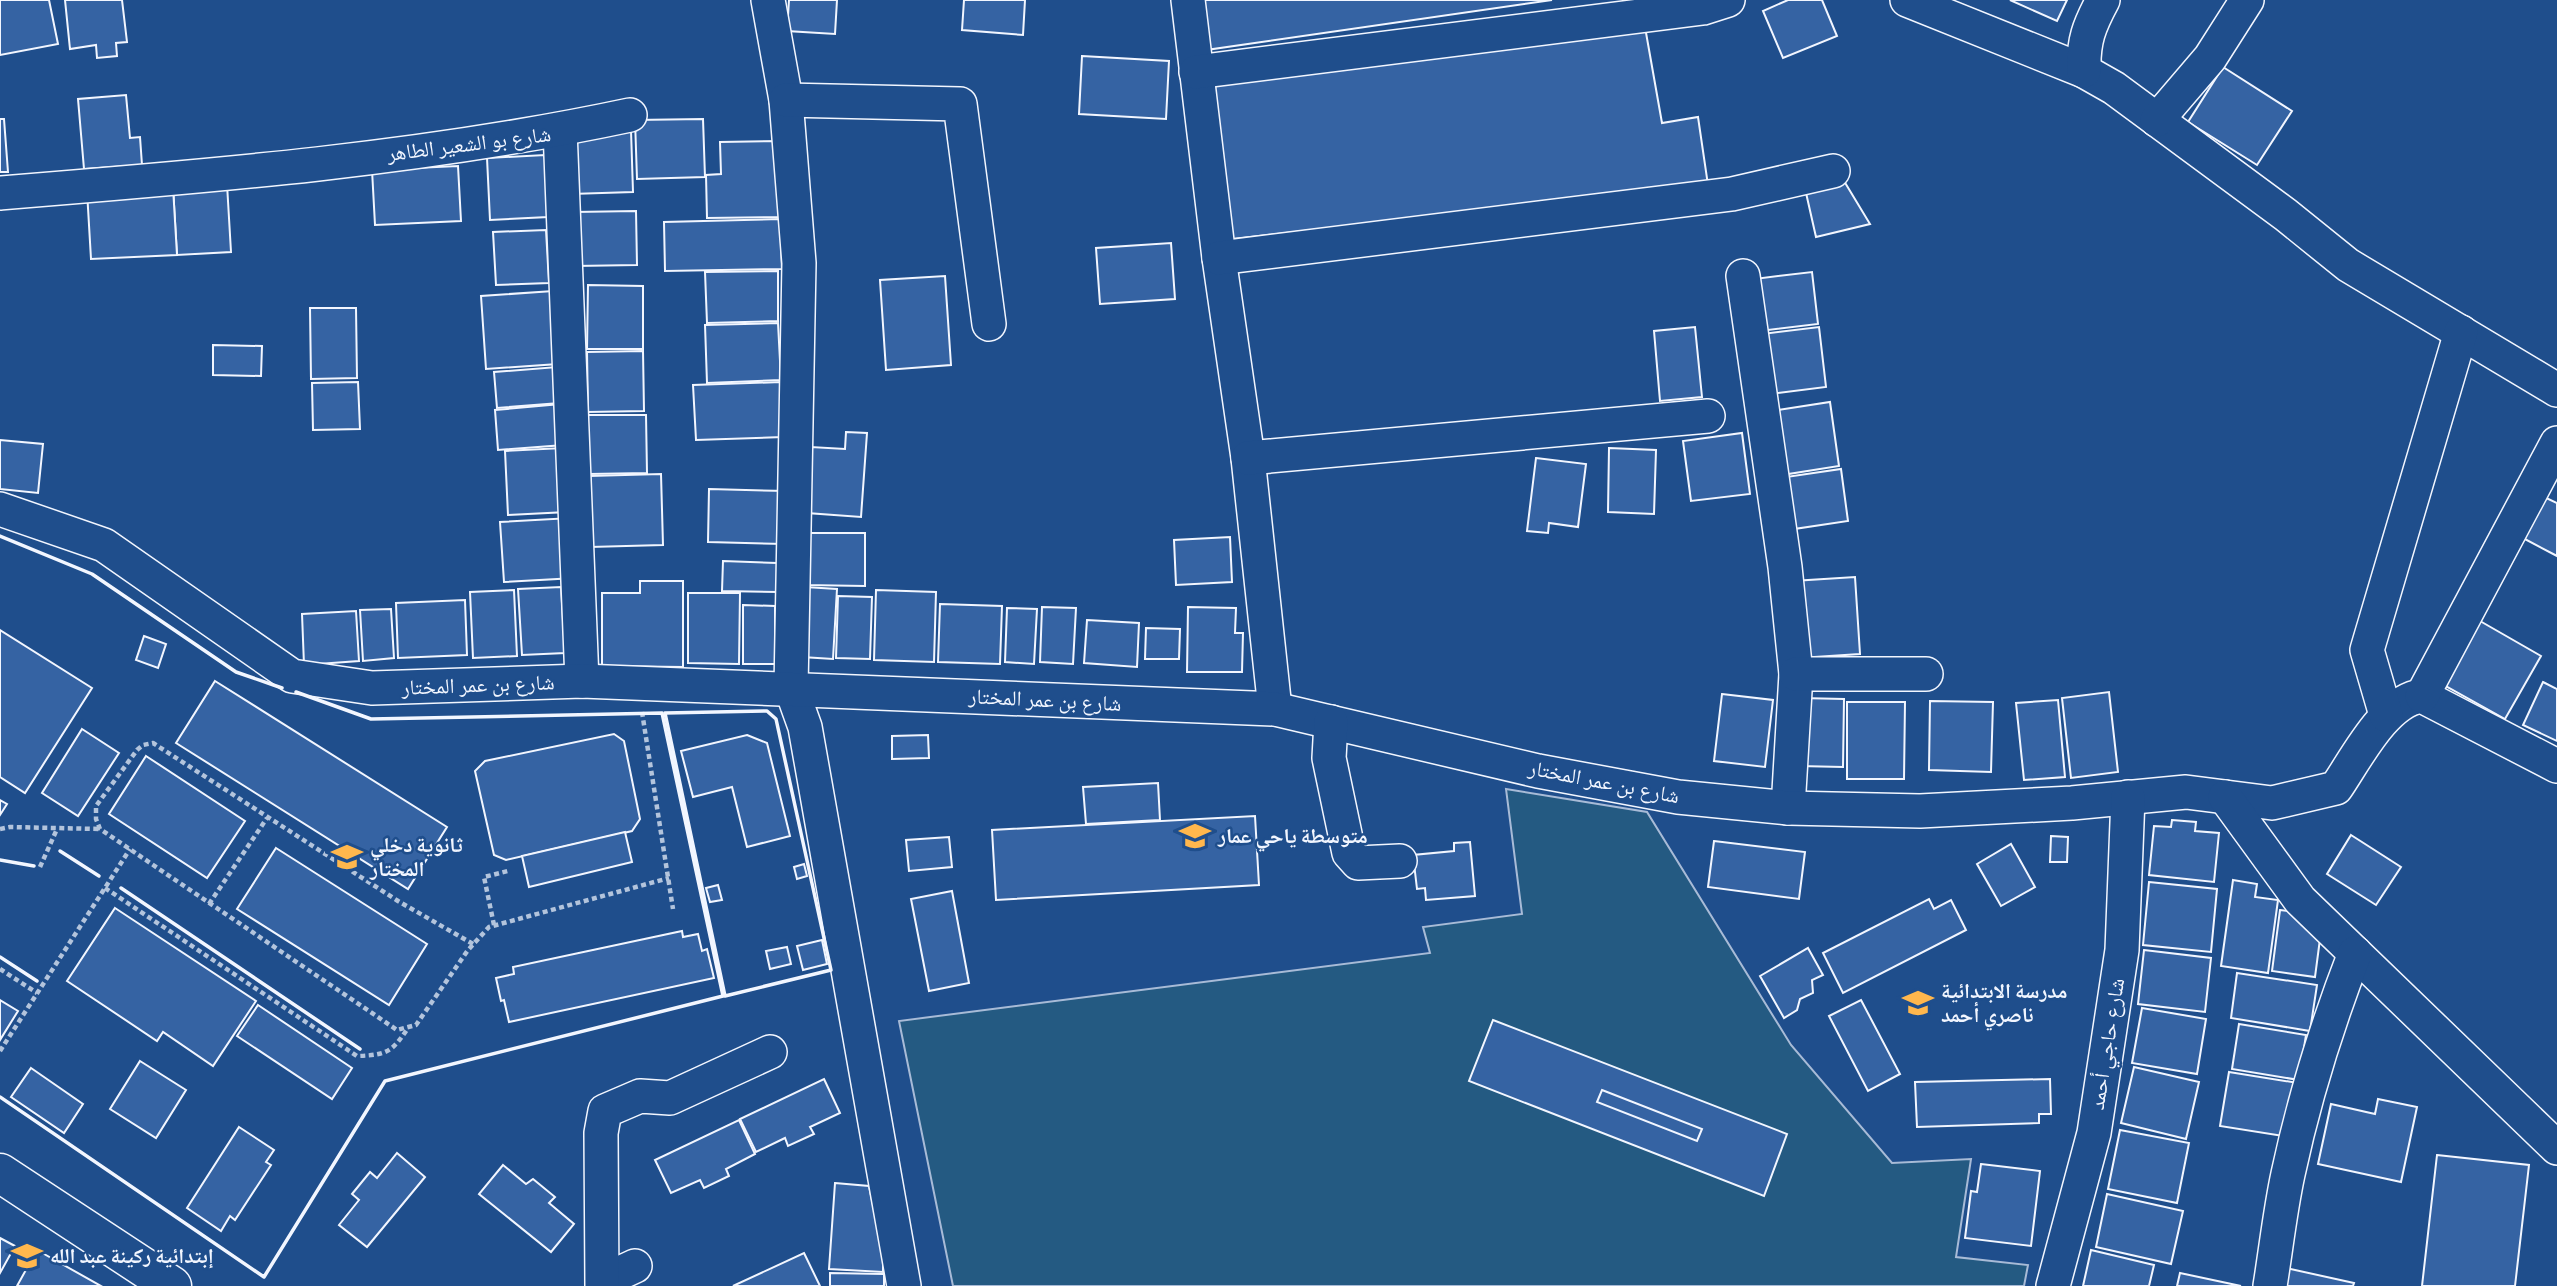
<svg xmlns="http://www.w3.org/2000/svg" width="2557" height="1286" font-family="'Zilla Slab','Noto Naskh Arabic',serif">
<rect width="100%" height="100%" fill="#1f4e8c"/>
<path fill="#245a82" stroke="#a8bbd7" stroke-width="2" d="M1506 789 1647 812 1791 1045 1892 1163 1971 1159 1956 1257 2028 1265 2024 1286H953L899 1021 1430 953 1423 927 1522 914Z"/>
<g fill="#3563a3" stroke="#f2f6ff" stroke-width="2">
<path d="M0 0H49L58 44 0 55Z"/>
<path d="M65 0H122L127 42 116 43 117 56 97 58 96 45 70 49Z"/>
<path d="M789 0H837L835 34 787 31Z"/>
<path d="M964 0H1025L1023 35 962 30Z"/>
<path d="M1200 0H1552L1206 50Z"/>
<path d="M1788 0H1822L1837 36 1783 58 1763 11Z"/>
<path d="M2010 0H2067L2057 21Z"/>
<path d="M1645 27 1662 123 1698 117 1708 185 1232 239 1211 83Z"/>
<path d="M1082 56 1169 61 1166 119 1079 114Z"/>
<path d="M2223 67 2292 111 2257 165 2188 122Z"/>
<path d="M126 95 130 138 140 137 142 165 84 169 78 99Z"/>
<path d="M0 119H4L8 172H0Z"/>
<path d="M703 119 705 177 637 179 635 120Z"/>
<path d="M631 130 633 192 571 194 569 132Z"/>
<path d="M780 141 782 217 707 218 706 175 721 174 720 142Z"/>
<path d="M545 155 548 217 490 220 487 158Z"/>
<path d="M458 166 461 221 375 225 372 170Z"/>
<path d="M1841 176 1870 224 1816 237 1804 184Z"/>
<path d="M227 184 231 252 177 255 173 187Z"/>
<path d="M173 187 177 255 91 259 87 191Z"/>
<path d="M636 211 637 265 575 266 574 212Z"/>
<path d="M780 219 782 269 665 271 664 222Z"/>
<path d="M546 230 549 283 496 285 493 232Z"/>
<path d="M1171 243 1175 299 1100 304 1096 248Z"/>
<path d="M778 271V321L707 323 705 272Z"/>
<path d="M1812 272 1818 324 1760 331 1754 279Z"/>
<path d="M945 276 951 365 886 370 880 280Z"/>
<path d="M588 285 643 286V349H587Z"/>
<path d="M553 291 558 364 486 369 481 296Z"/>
<path d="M310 308H356L357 378 311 379Z"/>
<path d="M778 323 781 380 707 383 705 325Z"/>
<path d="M1695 327 1702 397 1660 401 1654 331Z"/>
<path d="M1819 327 1826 387 1769 394 1762 334Z"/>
<path d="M213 345 262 346 261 376 213 375Z"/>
<path d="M643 351 644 411 588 412 587 352Z"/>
<path d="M557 367 560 403 497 408 494 372Z"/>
<path d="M358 382 360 429 313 430 312 383Z"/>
<path d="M781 382 783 437 696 440 693 385Z"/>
<path d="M1830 402 1839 466 1782 475 1772 411Z"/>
<path d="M561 404 564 445 498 450 495 410Z"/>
<path d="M587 415H646L647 473 589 474Z"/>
<path d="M846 432 867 433 861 517 807 513 811 447 845 449Z"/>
<path d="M1742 433 1750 494 1691 501 1683 441Z"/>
<path d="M0 440 43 444 38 493 0 489Z"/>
<path d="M563 448 567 512 508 515 505 451Z"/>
<path d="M1609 448 1656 450 1654 514 1608 512Z"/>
<path d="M1536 458 1586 464 1578 527 1549 523 1548 533 1527 531Z"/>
<path d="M1841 469 1848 521 1794 529 1786 477Z"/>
<path d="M661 474 663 545 590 547 589 476Z"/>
<path d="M709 489 786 491 784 544 708 542Z"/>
<path d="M2542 496 2557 503V556L2521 537Z"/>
<path d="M571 518 575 578 504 582 500 522Z"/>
<path d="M804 533H865V586L804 585Z"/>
<path d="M1230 537 1232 582 1176 585 1174 540Z"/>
<path d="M723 561 777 563V592L722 591Z"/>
<path d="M1855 577 1860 654 1799 658 1793 581Z"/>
<path d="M640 581H683V667L602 666V593H640Z"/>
<path d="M561 587 565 653 522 655 518 589Z"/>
<path d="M805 587 837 589 833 659 802 657Z"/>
<path d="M514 590 517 656 473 658 470 592Z"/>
<path d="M876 590 936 592 934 662 874 660Z"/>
<path d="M688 593H740L739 664 688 663Z"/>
<path d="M838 596 872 597 870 659 836 658Z"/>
<path d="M465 600 467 655 398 658 396 603Z"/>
<path d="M940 604 1002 606 1000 664 938 662Z"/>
<path d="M743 605 775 606V664H743Z"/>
<path d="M1042 607 1076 608 1073 664 1040 662Z"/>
<path d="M1188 607 1236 608 1235 633H1243L1242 672H1187Z"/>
<path d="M1007 608 1037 609 1034 664 1005 662Z"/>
<path d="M391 609 394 658 363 661 360 610Z"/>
<path d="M356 611 359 661 304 665 302 614Z"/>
<path d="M1087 620 1139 623 1137 667 1084 663Z"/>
<path d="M2480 621 2541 656 2505 719 2444 685Z"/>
<path d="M1146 628 1180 629 1179 659H1145Z"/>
<path d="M0 630 92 688 25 793 0 777Z"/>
<path d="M144 636 166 644 158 668 136 660Z"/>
<path d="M215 681 447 827 408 889 176 743Z"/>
<path d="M2543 682 2557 689V741L2523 725Z"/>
<path d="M2109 692 2118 772 2071 778 2062 698Z"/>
<path d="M1722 694 1773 700 1765 767 1714 761Z"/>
<path d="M1800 698 1844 699 1843 767 1799 766Z"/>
<path d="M2058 700 2065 777 2024 780 2016 703Z"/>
<path d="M1930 701 1993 702 1991 772 1929 770Z"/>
<path d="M1847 702H1905L1904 779H1847Z"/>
<path d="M82 729 119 753 78 816 42 793Z"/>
<path d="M614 734 624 741 640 819 632 831 506 860 494 855 475 771 485 761Z"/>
<path d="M747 735 767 743 790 836 747 847 732 787 693 797 681 751Z"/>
<path d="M928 735 929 758 892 759V736Z"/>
<path d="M146 756 245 821 207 878 109 814Z"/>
<path d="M1158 783 1160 820 1086 824 1083 787Z"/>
<path d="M0 800 7 804 0 815Z"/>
<path d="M1255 816 1259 885 996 900 992 830Z"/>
<path d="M2172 820 2196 822 2195 831 2219 833 2214 882 2149 875 2154 826 2171 827Z"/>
<path d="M625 832 632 862 529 887 522 856Z"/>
<path d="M2351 835 2401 867 2376 905 2327 874Z"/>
<path d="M2051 836 2068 837 2067 862H2050Z"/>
<path d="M949 837 952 867 909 871 906 840Z"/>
<path d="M1714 841 1805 852 1799 899 1708 887Z"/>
<path d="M1470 842 1475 896 1426 900 1425 888 1417 889 1413 855 1454 851V843Z"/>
<path d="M2011 844 2035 887 2001 906 1977 864Z"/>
<path d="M276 848 427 944 389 1005 237 909Z"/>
<path d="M804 864 807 876 797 879 794 867Z"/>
<path d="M2233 880 2257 884 2255 897 2278 900 2268 973 2221 966Z"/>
<path d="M2149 882 2217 889 2211 952 2143 945Z"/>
<path d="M718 885 722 900 710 902 706 888Z"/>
<path d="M952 891 969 983 929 991 911 899Z"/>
<path d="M1929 899 1934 909 1951 900 1966 930 1843 993 1823 953Z"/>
<path d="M115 908 256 1001 213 1066 163 1032 157 1041 67 981Z"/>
<path d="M2280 910 2296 912 2320 939 2315 977 2272 971Z"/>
<path d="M682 931 683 937 698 934 702 951 707 949 714 978 509 1022 504 1000 501 1001 496 978 514 974 513 967Z"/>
<path d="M822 940 827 964 803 970 797 946Z"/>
<path d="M787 947 791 964 770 969 766 951Z"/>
<path d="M1808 948 1823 975 1812 980 1813 993 1800 999 1797 1010 1784 1018 1760 976Z"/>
<path d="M2144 950 2211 958 2205 1012 2138 1004Z"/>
<path d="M2237 973 2317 985 2310 1031 2231 1018Z"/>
<path d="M0 1000 18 1011 0 1040Z"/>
<path d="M1861 1000 1900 1074 1868 1091 1829 1016Z"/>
<path d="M258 1005 352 1068 332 1099 237 1036Z"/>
<path d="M2142 1008 2206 1019 2197 1074 2132 1063Z"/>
<path d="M1493 1020 1787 1134 1764 1196 1469 1081Z"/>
<path d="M2239 1024 2306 1035 2299 1080 2232 1069Z"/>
<path d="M140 1061 186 1090 156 1138 110 1109Z"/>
<path d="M2134 1067 2199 1082 2186 1139 2121 1123Z"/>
<path d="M31 1068 83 1104 64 1133 11 1097Z"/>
<path d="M2229 1072 2298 1083 2289 1137 2220 1126Z"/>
<path d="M824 1079 840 1113 810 1127 814 1134 788 1146 785 1138 756 1152 740 1119Z"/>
<path d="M2050 1079 2051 1114H2039V1123L1917 1127 1915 1082Z"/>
<path d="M1602 1090 1702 1129 1697 1141 1597 1102Z"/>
<path d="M2378 1099 2417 1107 2401 1182 2318 1164 2331 1104 2375 1114Z"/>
<path d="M739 1120 755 1154 726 1169 729 1176 704 1188 700 1180 671 1193 655 1160Z"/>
<path d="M239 1127 274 1150 266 1162 271 1165 235 1220 230 1216 221 1231 187 1208Z"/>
<path d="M2120 1130 2189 1143 2177 1203 2108 1189Z"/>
<path d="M397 1153 425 1177 367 1247 339 1225 359 1200 352 1194 370 1172 377 1178Z"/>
<path d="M2437 1155 2529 1165 2515 1286H2422Z"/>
<path d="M1981 1164 2040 1171 2031 1246 1965 1238 1971 1191 1977 1192Z"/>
<path d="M503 1165 526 1184 533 1179 555 1197 549 1203 574 1224 551 1252 479 1194Z"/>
<path d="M835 1183 869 1186 883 1253V1272L829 1269Z"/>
<path d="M2107 1194 2183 1211 2171 1264 2096 1247Z"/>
<path d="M0 1238 15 1246 0 1273Z"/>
<path d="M37 1250 101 1286H17Z"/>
<path d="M2091 1250 2154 1265 2149 1286H2083Z"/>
<path d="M804 1253 820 1286H733Z"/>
<path d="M2286 1268 2354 1283 2353 1286H2283Z"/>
<path d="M830 1273 884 1274V1286H830Z"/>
<path d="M2180 1273 2241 1286H2177Z"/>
</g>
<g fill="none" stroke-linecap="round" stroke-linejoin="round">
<defs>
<g id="minor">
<path d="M768 0 786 100 799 263 791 688 805 727 904 1286"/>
<path d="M1188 0 1219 258 1248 458 1275 709"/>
<path d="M1907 0 2084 71 2114 88 2286 215 2348 265 2557 390"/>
<path d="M2084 71C2083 41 2089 26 2103 0"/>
<path d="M1196 72 1703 8 1728 0"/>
<path d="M786 100 960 104 989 324"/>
<path d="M2157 120 2210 58 2247 0"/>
<path d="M560 130 582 681"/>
<path d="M0 193C211 176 423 159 630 115"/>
<path d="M1219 258 1732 194 1833 171"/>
<path d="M1743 276 1785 567 1796 674 1788 808"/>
<path d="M1248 458 1708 416"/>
<path d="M0 509 104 545 292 676 372 688 582 681 1275 709 1538 771 1678 797 1788 808 1920 811 2072 803 2186 792 2272 803 2336 788C2356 759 2385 700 2422 696L2557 766"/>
<path d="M1796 674H1926"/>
<path d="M2422 696 2557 443"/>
<path d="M2386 715 2367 650 2461 332"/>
<path d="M1331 722 1329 758 1349 853 1358 863 1400 861"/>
<path d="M2225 797 2300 900 2557 1148"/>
<path d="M603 1281 635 1266"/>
<path d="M602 1286 601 1133 605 1111 640 1096 670 1098 770 1052"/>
<path d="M2053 1286 2094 1133 2122 950 2128 797"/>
<path d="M2270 1286C2276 1249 2280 1211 2288 1174 2304 1099 2327 1025 2355 953"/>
</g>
<path id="major" d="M0 1173 172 1286"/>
</defs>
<use href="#minor" stroke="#f2f6ff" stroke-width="36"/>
<use href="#major" stroke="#f2f6ff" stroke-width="41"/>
<g stroke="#b3c4dc" stroke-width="4.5" stroke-dasharray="5 3.5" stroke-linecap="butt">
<path d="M642 712 673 909"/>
<path d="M0 829 10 827 100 829"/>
<path d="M40 867 57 829"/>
<path d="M105 888 357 1056C387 1055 392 1052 408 1028"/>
<path d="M209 904 267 818"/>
<path d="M494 925 484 877 508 871"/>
<path d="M473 944 398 901 153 743 143 745 137 750 96 806V819L100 829 397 1030 416 1025 468 950 489 927 669 878"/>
<path d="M0 969 37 993"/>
<path d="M0 1051 130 849"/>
</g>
<use href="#minor" stroke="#1f4e8c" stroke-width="33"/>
<use href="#major" stroke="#1f4e8c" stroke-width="38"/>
<g stroke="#f2f6ff" stroke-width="3.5">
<path d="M0 536 92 574 236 672 282 688"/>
<path d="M767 711 776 719 831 970 725 996 665 713Z"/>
<path d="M60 851 99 876"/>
<path d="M0 860 34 866"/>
<path d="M121 888 360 1049"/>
<path d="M0 957 37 981"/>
<path d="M0 1097 264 1277 385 1081 723 996 662 713 371 719 296 692"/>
</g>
</g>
<defs>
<symbol id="school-bare" viewBox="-9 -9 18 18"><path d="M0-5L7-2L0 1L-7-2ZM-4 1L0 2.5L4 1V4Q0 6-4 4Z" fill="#ffb74d" stroke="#1f4e8c" stroke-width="2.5" paint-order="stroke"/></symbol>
</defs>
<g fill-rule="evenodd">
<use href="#school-bare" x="1173" y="814" width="44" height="44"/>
<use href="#school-bare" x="325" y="835" width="44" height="44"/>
<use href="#school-bare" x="1896" y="981" width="44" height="44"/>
<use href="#school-bare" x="5" y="1234" width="44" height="44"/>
</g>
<g text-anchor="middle" stroke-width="5" stroke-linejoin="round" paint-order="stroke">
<g font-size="21" fill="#f2f6ff" stroke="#1f4e8c">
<text transform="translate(469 144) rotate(-7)" y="7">شارع بو الشعير الطاهر</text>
<text transform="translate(478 685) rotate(-2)" y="7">شارع بن عمر المختار</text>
<text transform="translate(1045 700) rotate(3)" y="7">شارع بن عمر المختار</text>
<text transform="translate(1604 782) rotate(11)" y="7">شارع بن عمر المختار</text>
<text transform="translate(2107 1044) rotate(-81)" y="7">شارع حاجي أحمد</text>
</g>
<g font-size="21" font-weight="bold" fill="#f2f6ff" stroke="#1f4e8c" text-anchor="start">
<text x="1218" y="843">متوسطة ياحي عمار</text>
<text x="370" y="852">ثانوية دخلي<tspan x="370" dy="24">المختار</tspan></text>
<text x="1941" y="998">مدرسة الابتدائية<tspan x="1941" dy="24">ناصري أحمد</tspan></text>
<text x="50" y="1263">إبتدائية ركينة عبد الله</text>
</g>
</g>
</svg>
